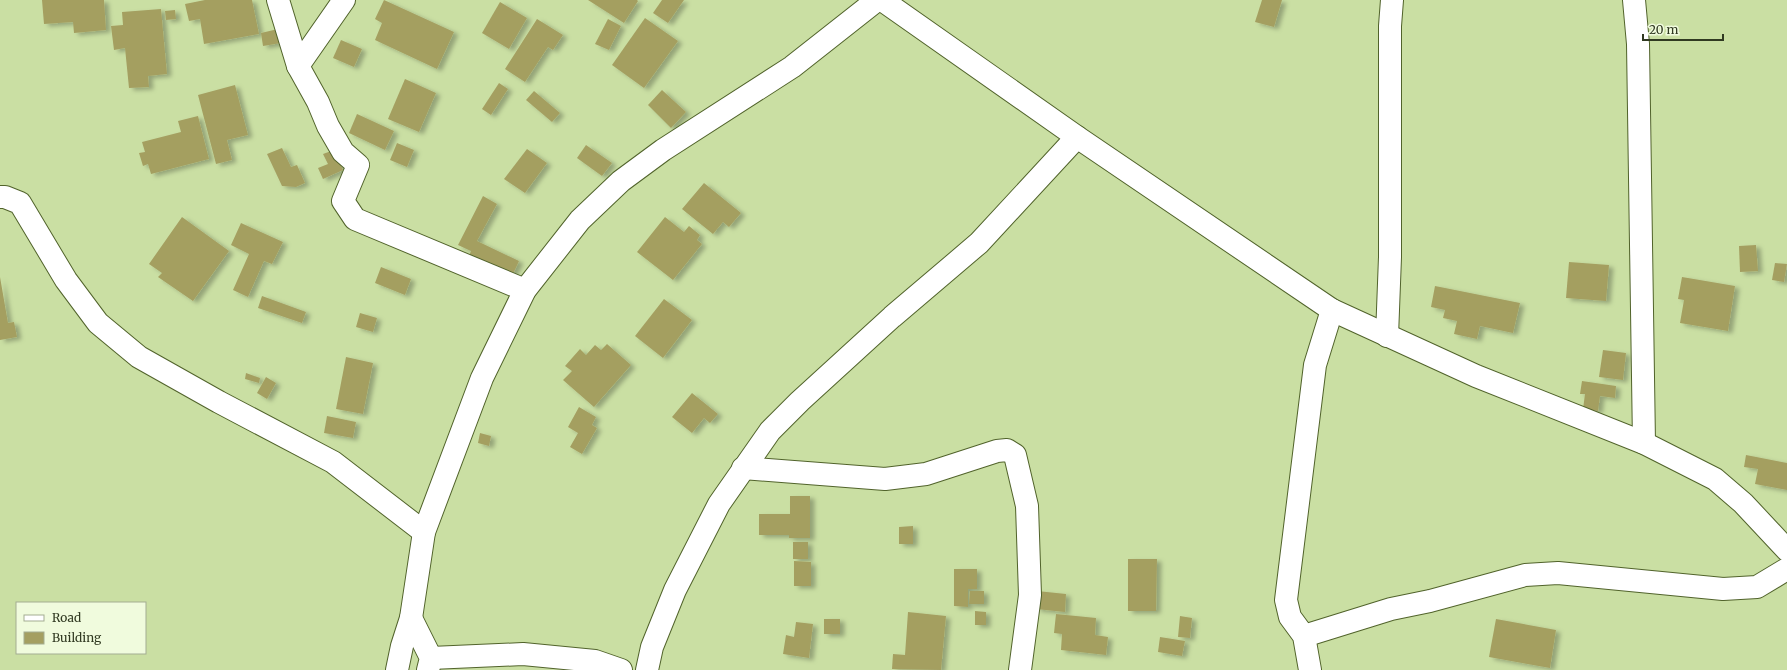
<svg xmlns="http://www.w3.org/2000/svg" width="1787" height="670" font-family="Merriweather,serif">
<defs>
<filter id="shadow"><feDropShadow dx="4.5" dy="2.5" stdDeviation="2" flood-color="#0004"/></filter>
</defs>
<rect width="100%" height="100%" fill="#cadfa3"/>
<g fill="#a49f61" filter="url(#shadow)">
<path d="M42 0H104L106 30 74 33 73 22 44 24Z"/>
<path d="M205 0H252L259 34 204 44 200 19 189 21 185 4Z"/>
<path d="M384 0 454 32 437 69 375 40 382 23 375 19Z"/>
<path d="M588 0H637L638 1 624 23Z"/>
<path d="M662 0H684L668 23 653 13Z"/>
<path d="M1262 0H1282L1274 27 1255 22Z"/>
<path d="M500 2 527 18 509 49 482 33Z"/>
<path d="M161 9 167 74 148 76 149 87 129 88 125 48 114 50 111 26 123 25 122 12Z"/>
<path d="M175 10 176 19 166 20 165 11Z"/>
<path d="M645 18 678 41 644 88 612 65Z"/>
<path d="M537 19 563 35 553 50 548 47 525 82 505 69Z"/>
<path d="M608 19 621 26 609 50 595 44Z"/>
<path d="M278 29 281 43 263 46 261 33Z"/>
<path d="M341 40 362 49 354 67 333 58Z"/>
<path d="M405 79 436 93 419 132 388 119Z"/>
<path d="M499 83 508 89 491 115 482 109Z"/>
<path d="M235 85 248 135 227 140 232 160 216 164 198 95Z"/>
<path d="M662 90 686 112 671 128 648 105Z"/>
<path d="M534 91 560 113 552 122 526 100Z"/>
<path d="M357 114 394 131 385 150 349 133Z"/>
<path d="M198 116 209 159 151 174 148 164 143 166 139 153 145 152 142 142 181 132 178 121Z"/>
<path d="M397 143 414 150 407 167 390 160Z"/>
<path d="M586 145 612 163 602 176 577 158Z"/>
<path d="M282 148 291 167 297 165 305 183 296 187 282 186 267 154Z"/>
<path d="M527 149 547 163 525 193 504 179Z"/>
<path d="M334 150 343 170 323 179 318 168 328 164 323 154Z"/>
<path d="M704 183 741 213 729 227 723 222 713 234 682 209Z"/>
<path d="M483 196 497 204 477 241 519 261 512 276 469 256 471 251 458 245Z"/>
<path d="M182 217 229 251 193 301 158 277 162 273 149 264Z"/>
<path d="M665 217 684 232 689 226 700 235 697 240 702 244 673 280 637 252Z"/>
<path d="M241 223 283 242 272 264 264 261 248 297 233 290 249 254 231 245Z"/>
<path d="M1756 245 1758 271 1740 272 1739 246Z"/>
<path d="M1569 262 1609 265 1606 301 1566 298Z"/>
<path d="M1775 263 1787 264 1784 282 1772 280Z"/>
<path d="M381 267 411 279 405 295 375 283Z"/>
<path d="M0 277 8 323 14 322 17 337 0 340Z"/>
<path d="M1682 277 1735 286 1728 331 1680 323 1684 300 1678 299Z"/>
<path d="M1435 286 1520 303 1513 333 1480 326 1477 339 1454 334 1457 321 1443 318 1445 310 1431 307Z"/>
<path d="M262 296 306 312 302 323 258 308Z"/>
<path d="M664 299 692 320 663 358 635 336Z"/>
<path d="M360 313 377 318 373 332 356 327Z"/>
<path d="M607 344 631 365 594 407 563 380 572 371 565 366 580 349 586 355 595 345 601 350Z"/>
<path d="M1603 350 1626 353 1623 380 1599 377Z"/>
<path d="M346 357 373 363 363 414 336 409Z"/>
<path d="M246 373 260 378 259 383 245 379Z"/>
<path d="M266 377 276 383 267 399 257 393Z"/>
<path d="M1582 381 1616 386 1615 398 1600 396 1598 411 1583 409 1585 394H1580Z"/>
<path d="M692 393 718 414 710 423 704 418 692 433 672 417Z"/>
<path d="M579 407 596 417 592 425 597 428 582 454 570 447 578 433 568 427Z"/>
<path d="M327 416 356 422 353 438 324 433Z"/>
<path d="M480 433 491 436 489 446 478 443Z"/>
<path d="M1746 455 1787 463V490L1755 484 1758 469 1744 467Z"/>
<path d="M790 496H810V538H789V535H759V514H790Z"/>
<path d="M913 526V544H899V527Z"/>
<rect x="793" y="542" width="15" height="17"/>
<path d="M1128 559H1157L1156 611H1128Z"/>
<path d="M794 561 811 562V586H794Z"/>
<path d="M954 569H977V589H968V607L954 606Z"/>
<path d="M970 591H984V604H969Z"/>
<path d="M1037 591 1066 594 1065 612 1036 609Z"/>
<path d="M975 611 986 612V625H975Z"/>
<path d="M908 612 946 616 941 670 892 669 893 654 905 655Z"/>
<path d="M1056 614 1096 618 1095 635 1108 637 1106 655 1061 650 1062 634 1054 633Z"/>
<path d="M1180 616 1192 618 1190 638 1178 637Z"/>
<rect x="824" y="619" width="16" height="15"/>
<path d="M1496 619 1556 630 1550 668 1489 657Z"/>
<path d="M796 622 813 624 809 658 783 654 786 635 794 637Z"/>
<path d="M1160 637 1185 641 1182 656 1158 652Z"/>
</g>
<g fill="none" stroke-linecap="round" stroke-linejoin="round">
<defs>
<g id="minor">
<path d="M278 0 298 66 318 102 328 126 343 152 358 165 343 201 355 219 525 290"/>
<path d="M882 0 1077 137 1332 310 1476 376 1644 443 1715 479 1743 503 1787 550"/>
<path d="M1634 0 1638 44 1644 443"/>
<path d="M298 66 344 0"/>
<path d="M0 197H5L20 203 66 280 98 323 139 357 219 402 333 462 424 532"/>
<path d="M1387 336 1390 257V26L1392 0"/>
<path d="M743 468 885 479 926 474 997 451 1007 450 1015 455 1027 506 1030 595 1020 670"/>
<path d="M411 618 431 658 428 670"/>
<path d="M1304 636 1391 609 1430 601 1525 575 1558 573 1723 589 1757 587 1787 569"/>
<path d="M431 658 523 654 595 661 621 670"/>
<path d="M397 670 402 646 411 618 424 532 482 378 525 290 580 220 621 181 663 150 792 67 877 0"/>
<path d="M647 670 652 647 675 590 719 504 770 431 800 401 892 317 979 243 1077 137"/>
<path d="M1310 670 1304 636 1290 617 1286 600 1315 365 1332 310"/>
</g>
</defs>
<use href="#minor" stroke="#51632b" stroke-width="24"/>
<use href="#minor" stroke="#fff" stroke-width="22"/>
</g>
<rect x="16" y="602" width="130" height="52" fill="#f0fbdd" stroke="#a3ad92"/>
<rect x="24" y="615" width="20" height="6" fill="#ffffff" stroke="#a3ad92"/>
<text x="52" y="622" font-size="12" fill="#303921">Road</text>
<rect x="24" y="632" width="20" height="12" fill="#a49f61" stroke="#a3ad92"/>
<text x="52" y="642" font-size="12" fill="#303921">Building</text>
<path d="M1643 34v6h80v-6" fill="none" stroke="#303921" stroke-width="2"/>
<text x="1649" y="34" font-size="12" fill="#303921" stroke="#f0fbdd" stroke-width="3" paint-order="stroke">20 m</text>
</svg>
